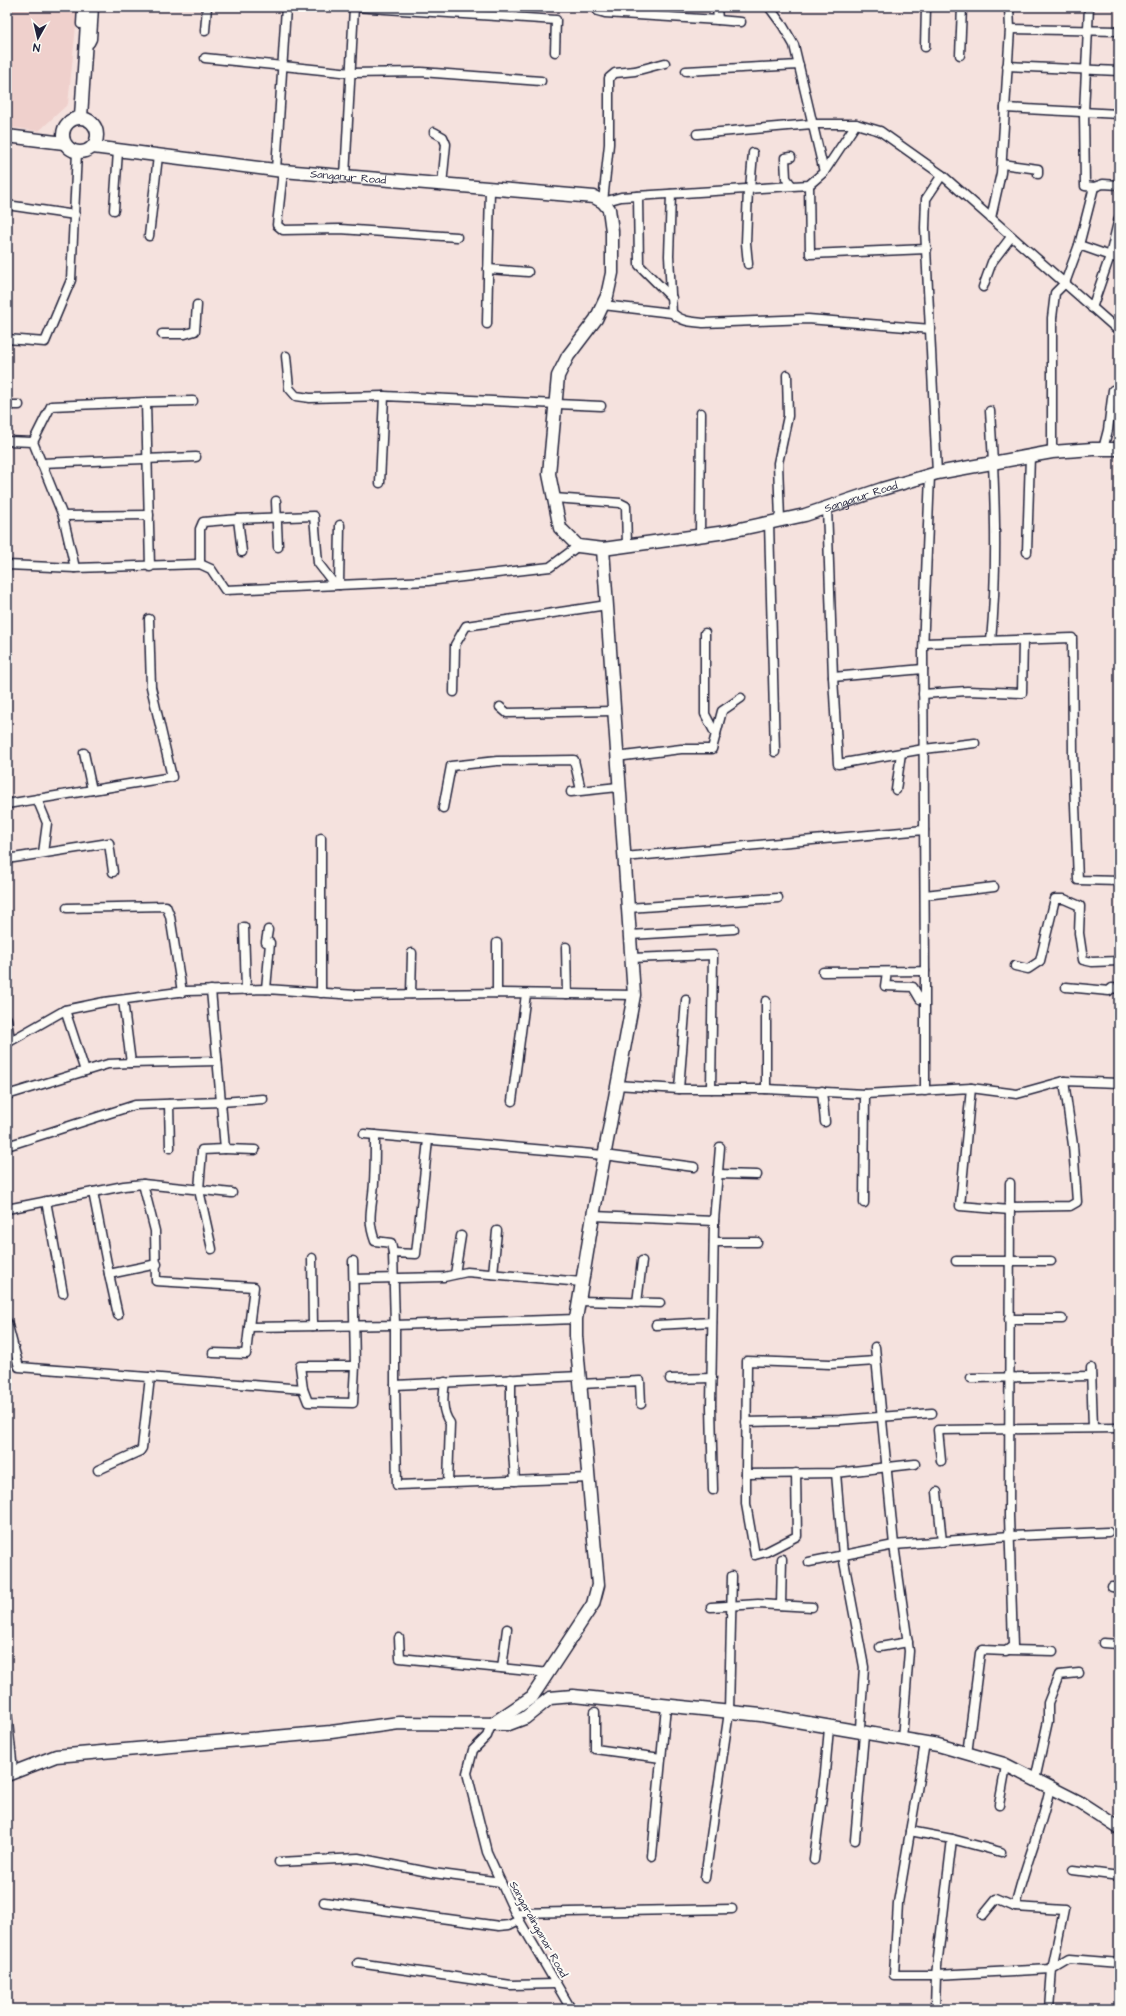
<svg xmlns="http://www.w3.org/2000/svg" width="1126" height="2016" font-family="'Architects Daughter',sans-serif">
<rect width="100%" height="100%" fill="#f5e2de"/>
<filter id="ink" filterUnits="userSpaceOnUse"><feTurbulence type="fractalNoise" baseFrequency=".025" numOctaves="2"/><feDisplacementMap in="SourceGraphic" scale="8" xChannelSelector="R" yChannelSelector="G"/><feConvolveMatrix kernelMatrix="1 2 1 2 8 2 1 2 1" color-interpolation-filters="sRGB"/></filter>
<g filter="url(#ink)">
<path fill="#efd0cc" d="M7 7H78L68 104 39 131 7 127Z"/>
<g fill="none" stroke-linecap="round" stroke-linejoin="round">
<defs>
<g id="street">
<path d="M598 7V11L605 13 718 20 717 7"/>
<path d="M769 7 783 26 794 45 824 172"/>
<path d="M718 20 741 22"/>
<path d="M81 24 82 7"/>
<path d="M1010 29 1119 31"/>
<path d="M205 31 207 7"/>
<path d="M85 44 90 43 92 39 94 7"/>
<path d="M925 47 926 7"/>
<path d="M960 55 962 7"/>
<path d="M205 58 351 73 421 72 541 81"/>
<path d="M665 63 635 71 615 73 609 78V144L603 202 621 197 809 185 824 172 856 124 880 131 942 175 1119 331"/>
<path d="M1007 66 1119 71"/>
<path d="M686 71 799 65"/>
<path d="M1005 108 1119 114"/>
<path d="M434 132 443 137 446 144 442 185"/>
<path d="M697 134 812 124H856"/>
<path d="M791 157 785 158 786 178 792 186"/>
<path d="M1002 164 1038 169V174"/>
<path d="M276 170 286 7"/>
<path d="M283 171 277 225 283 230 340 229 457 237"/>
<path d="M345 177 354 7 556 20 555 52"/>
<path d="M809 185 810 254 927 249"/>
<path d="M1094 187 1103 184 1119 185"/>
<path d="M748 189 746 243 748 264"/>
<path d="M750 189 753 153"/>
<path d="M671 194 669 256 672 313"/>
<path d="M638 196 639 265 672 298"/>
<path d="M7 205 75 215"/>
<path d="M114 210 118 151"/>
<path d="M991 218 1001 173 1010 29 1009 7"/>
<path d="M149 236 158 156"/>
<path d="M1079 245 1094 187 1085 186 1084 112 1089 7"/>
<path d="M488 269 528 272"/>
<path d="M983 287 992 262 1011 237"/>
<path d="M603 305 672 313C682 322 692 322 704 323L808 319 931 329"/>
<path d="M1092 308 1110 256 1119 218"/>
<path d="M487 324 490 189"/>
<path d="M162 334H185L195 331 197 305"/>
<path d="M7 339 45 342 71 280 77 152"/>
<path d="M286 356 289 388 296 396 310 398 384 396"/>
<path d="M146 402 193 401"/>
<path d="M7 405H19"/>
<path d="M990 411C995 488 998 565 991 641"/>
<path d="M7 441 33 442 63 516 75 568"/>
<path d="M33 442 51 406 146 402 150 567"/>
<path d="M1103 449 1108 430 1113 390"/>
<path d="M1052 452V318L1055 293 1065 283 1079 245 1119 259"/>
<path d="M41 463 196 457"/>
<path d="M937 473 925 228 926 199 942 175"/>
<path d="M380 483 384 396 601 406"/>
<path d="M554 498 620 503 626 506 627 546"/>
<path d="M276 501 278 547"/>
<path d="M827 507 833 677 923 669"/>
<path d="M63 516 149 515"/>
<path d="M780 520 778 463 788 416 787 375"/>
<path d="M769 522 775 752"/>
<path d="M700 535 701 413"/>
<path d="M242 552 238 519 314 516 318 563 335 585"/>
<path d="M1027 552 1030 456"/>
<path d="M200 564V529L203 522 238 519"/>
<path d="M7 565 75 568 200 564 211 569 225 590 428 581 550 567 578 546"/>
<path d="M339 585 340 525"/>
<path d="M705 633V714L716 735"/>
<path d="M924 643 1072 638 1073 755 1078 880 1119 881"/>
<path d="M833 677 838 764 924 749 975 743"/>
<path d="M454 692 455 645 466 626 607 605"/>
<path d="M923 694 967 691 1022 693 1023 640"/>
<path d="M500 707 507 713 613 711"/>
<path d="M84 753 92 790"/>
<path d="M616 757 681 749H712L722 711 741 698"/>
<path d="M896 790 901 753"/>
<path d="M571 792 618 787"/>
<path d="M37 799 47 823 43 853"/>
<path d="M7 804 172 777 151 687 149 619"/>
<path d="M443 808 451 766 497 761 574 760 581 790"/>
<path d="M321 838V993"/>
<path d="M624 857 924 830"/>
<path d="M7 859 109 843 113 872"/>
<path d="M925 895 994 887"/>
<path d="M67 908 166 906 170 916 182 992"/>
<path d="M628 908 778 898"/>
<path d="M244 927 246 990"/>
<path d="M630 935 734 929"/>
<path d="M497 943V993"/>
<path d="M566 947 567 994"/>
<path d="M631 958 713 955 711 1089"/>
<path d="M1015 966 1028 969 1040 961 1055 899H1064L1080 906 1079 933 1083 960 1092 962 1119 961"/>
<path d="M823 972 925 971 923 651 930 475"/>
<path d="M887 972 885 986 913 987 920 999"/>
<path d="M1066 987 1109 991 1112 988 1119 989"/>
<path d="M266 989 270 943 266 942 268 930"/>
<path d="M211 990 221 1102 263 1099"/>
<path d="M411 994 412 953"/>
<path d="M65 1010 85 1071"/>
<path d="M7 1019 10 1040"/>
<path d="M7 1043 65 1010 104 1002 186 991 266 989 356 995 502 993 634 995"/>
<path d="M131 1063 217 1061"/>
<path d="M616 1085 679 1089H766L865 1094 971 1088 960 1206 1010 1210"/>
<path d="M971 1088 1017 1094 1064 1081 1119 1083"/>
<path d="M679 1089 686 1000"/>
<path d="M766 1089V1001"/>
<path d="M822 1091 825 1122"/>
<path d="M925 1091V971"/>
<path d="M7 1095 108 1064 131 1063 123 1000"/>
<path d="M512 1101 526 994"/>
<path d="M169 1104 170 1148"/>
<path d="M364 1134 604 1155 694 1167"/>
<path d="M375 1135C375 1151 375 1167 374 1182 373 1206 366 1217 375 1241L391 1243 393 1253"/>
<path d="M7 1146 135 1105 221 1102 225 1149 202 1150 199 1190 212 1249"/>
<path d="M225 1149 255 1150"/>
<path d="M718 1174 757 1175"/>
<path d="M143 1184 232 1193"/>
<path d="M93 1192 109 1274 157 1264"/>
<path d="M46 1201 63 1293"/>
<path d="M864 1203 865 1094"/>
<path d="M1010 1207 1070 1206 1077 1202 1073 1145 1064 1081"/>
<path d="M7 1209 124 1186 143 1184 155 1231 156 1281 254 1287 249 1327 395 1325 393 1253 416 1254 428 1140"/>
<path d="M593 1216 714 1221 720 1147"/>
<path d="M714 1242H757"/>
<path d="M312 1258 313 1326"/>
<path d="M353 1261 355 1366 353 1403 308 1402 303 1389 300 1366H355"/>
<path d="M956 1261H1051"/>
<path d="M109 1274 118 1315"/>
<path d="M455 1274 461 1236"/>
<path d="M493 1274 497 1231"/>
<path d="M354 1279 444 1277 467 1272 582 1282"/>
<path d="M579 1301 660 1303"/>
<path d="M637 1303 642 1261"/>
<path d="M576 1319 395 1325V1385L397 1485 590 1478"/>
<path d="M1009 1319H1062"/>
<path d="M7 1322 19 1367 303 1389"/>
<path d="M656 1325 712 1322"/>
<path d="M875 1347 894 1545 1010 1536 1108 1532"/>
<path d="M213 1353 246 1354 249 1327"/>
<path d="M876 1361 830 1364 747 1361 746 1474 836 1473 915 1464"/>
<path d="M1091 1368 1093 1427"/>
<path d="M971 1378 1091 1376"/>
<path d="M511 1379V1420L515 1481"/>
<path d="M670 1379 712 1378"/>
<path d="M445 1382C443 1396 441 1411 450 1423L448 1483"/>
<path d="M581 1384 640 1381 641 1404"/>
<path d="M395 1385 580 1376"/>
<path d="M746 1422 840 1420 932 1413"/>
<path d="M941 1461 938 1430 1119 1428"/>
<path d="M98 1470 140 1451 142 1448 150 1377"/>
<path d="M836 1473 843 1556 864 1667 860 1728V1733L864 1734 855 1840"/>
<path d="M746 1474V1504L755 1555 766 1552 797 1536 796 1473"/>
<path d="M713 1490 711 1406 714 1221"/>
<path d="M937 1492 942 1542"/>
<path d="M809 1562 894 1545 909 1651 902 1739"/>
<path d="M1112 1587 1119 1588"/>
<path d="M781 1605 782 1559"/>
<path d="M711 1607 758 1604 812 1607"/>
<path d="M399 1638 400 1658 549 1673"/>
<path d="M1103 1643 1119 1644"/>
<path d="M880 1647 908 1642"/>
<path d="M1009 1650 1053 1651"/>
<path d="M502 1668 507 1629"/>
<path d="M7 1712 13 1771"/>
<path d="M595 1712V1749L661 1758"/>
<path d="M491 1725 487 1736 473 1750 467 1773 487 1852 515 1913 571 2009"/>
<path d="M925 1743 898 1903 894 1975H936L952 1839 1001 1852"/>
<path d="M967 1754 980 1653 983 1650 1006 1651 1013 1646 1009 1516 1010 1183"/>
<path d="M1035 1780 1048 1721V1703L1059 1675 1079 1673"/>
<path d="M999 1805 1006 1766"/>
<path d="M910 1831 952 1839"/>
<path d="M652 1856 666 1706"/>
<path d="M814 1860 825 1773 829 1728"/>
<path d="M279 1862 358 1858 433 1873 501 1882"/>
<path d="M1073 1870 1119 1876"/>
<path d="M705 1878 729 1712 732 1576"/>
<path d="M324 1902 499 1926 509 1925 519 1920"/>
<path d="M1015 1907C1024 1866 1042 1828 1050 1787"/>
<path d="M515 1913 732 1909"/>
<path d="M358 1963 511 1985 556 1984"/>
<path d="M1119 1963V1975"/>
<path d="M935 2009 936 1975 1052 1969 1064 1910 1015 1907 996 1899 983 1915"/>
<path d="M1049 2009 1052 1969 1069 1959 1119 1963"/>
</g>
<g id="secondary">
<path d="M81 117 88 7"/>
<circle cx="80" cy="135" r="17"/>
<path d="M7 136 64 143"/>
<path id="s1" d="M93 147 283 171 594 197 603 202 609 209 612 231V273L607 296 596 319 568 356 558 376 549 474 560 528 578 546 603 549 726 532 805 515 882 489 937 473 1052 452 1093 449H1119"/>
<path d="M491 1725 532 1697 593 1604 598 1585 576 1336V1319L593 1216 634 995 603 549"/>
<path d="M7 1775 56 1756 331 1732 399 1723 509 1724 525 1718 550 1698 573 1696 761 1715 938 1745 1004 1764 1079 1802 1119 1828"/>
</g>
</defs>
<use href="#street" stroke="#22223b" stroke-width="11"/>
<use href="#secondary" stroke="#22223b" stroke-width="15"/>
<use href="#street" stroke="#fdfcf7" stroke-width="8"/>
<use href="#secondary" stroke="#fdfcf7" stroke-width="12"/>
</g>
</g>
<g text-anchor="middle" stroke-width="4" stroke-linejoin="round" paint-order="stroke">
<g font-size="11" fill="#22223b" stroke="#fdfcf7">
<text dy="4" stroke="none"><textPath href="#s1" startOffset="257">Sanganur Road</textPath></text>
<text dy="4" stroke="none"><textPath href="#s1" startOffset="1173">Sanganur Road</textPath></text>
<text transform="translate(539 1929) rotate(61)" y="4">Sangaralinganar Road</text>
</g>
</g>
<rect width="1126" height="2016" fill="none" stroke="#fdfcf7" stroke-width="24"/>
<rect x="12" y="12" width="1102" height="1992" fill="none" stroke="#22223b" stroke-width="1.5" filter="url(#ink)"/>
<g transform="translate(38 38) rotate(188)" stroke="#fdfcf7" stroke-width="3" paint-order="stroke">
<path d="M0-3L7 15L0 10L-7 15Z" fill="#22223b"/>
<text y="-6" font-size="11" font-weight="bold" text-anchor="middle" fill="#22223b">N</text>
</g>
</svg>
